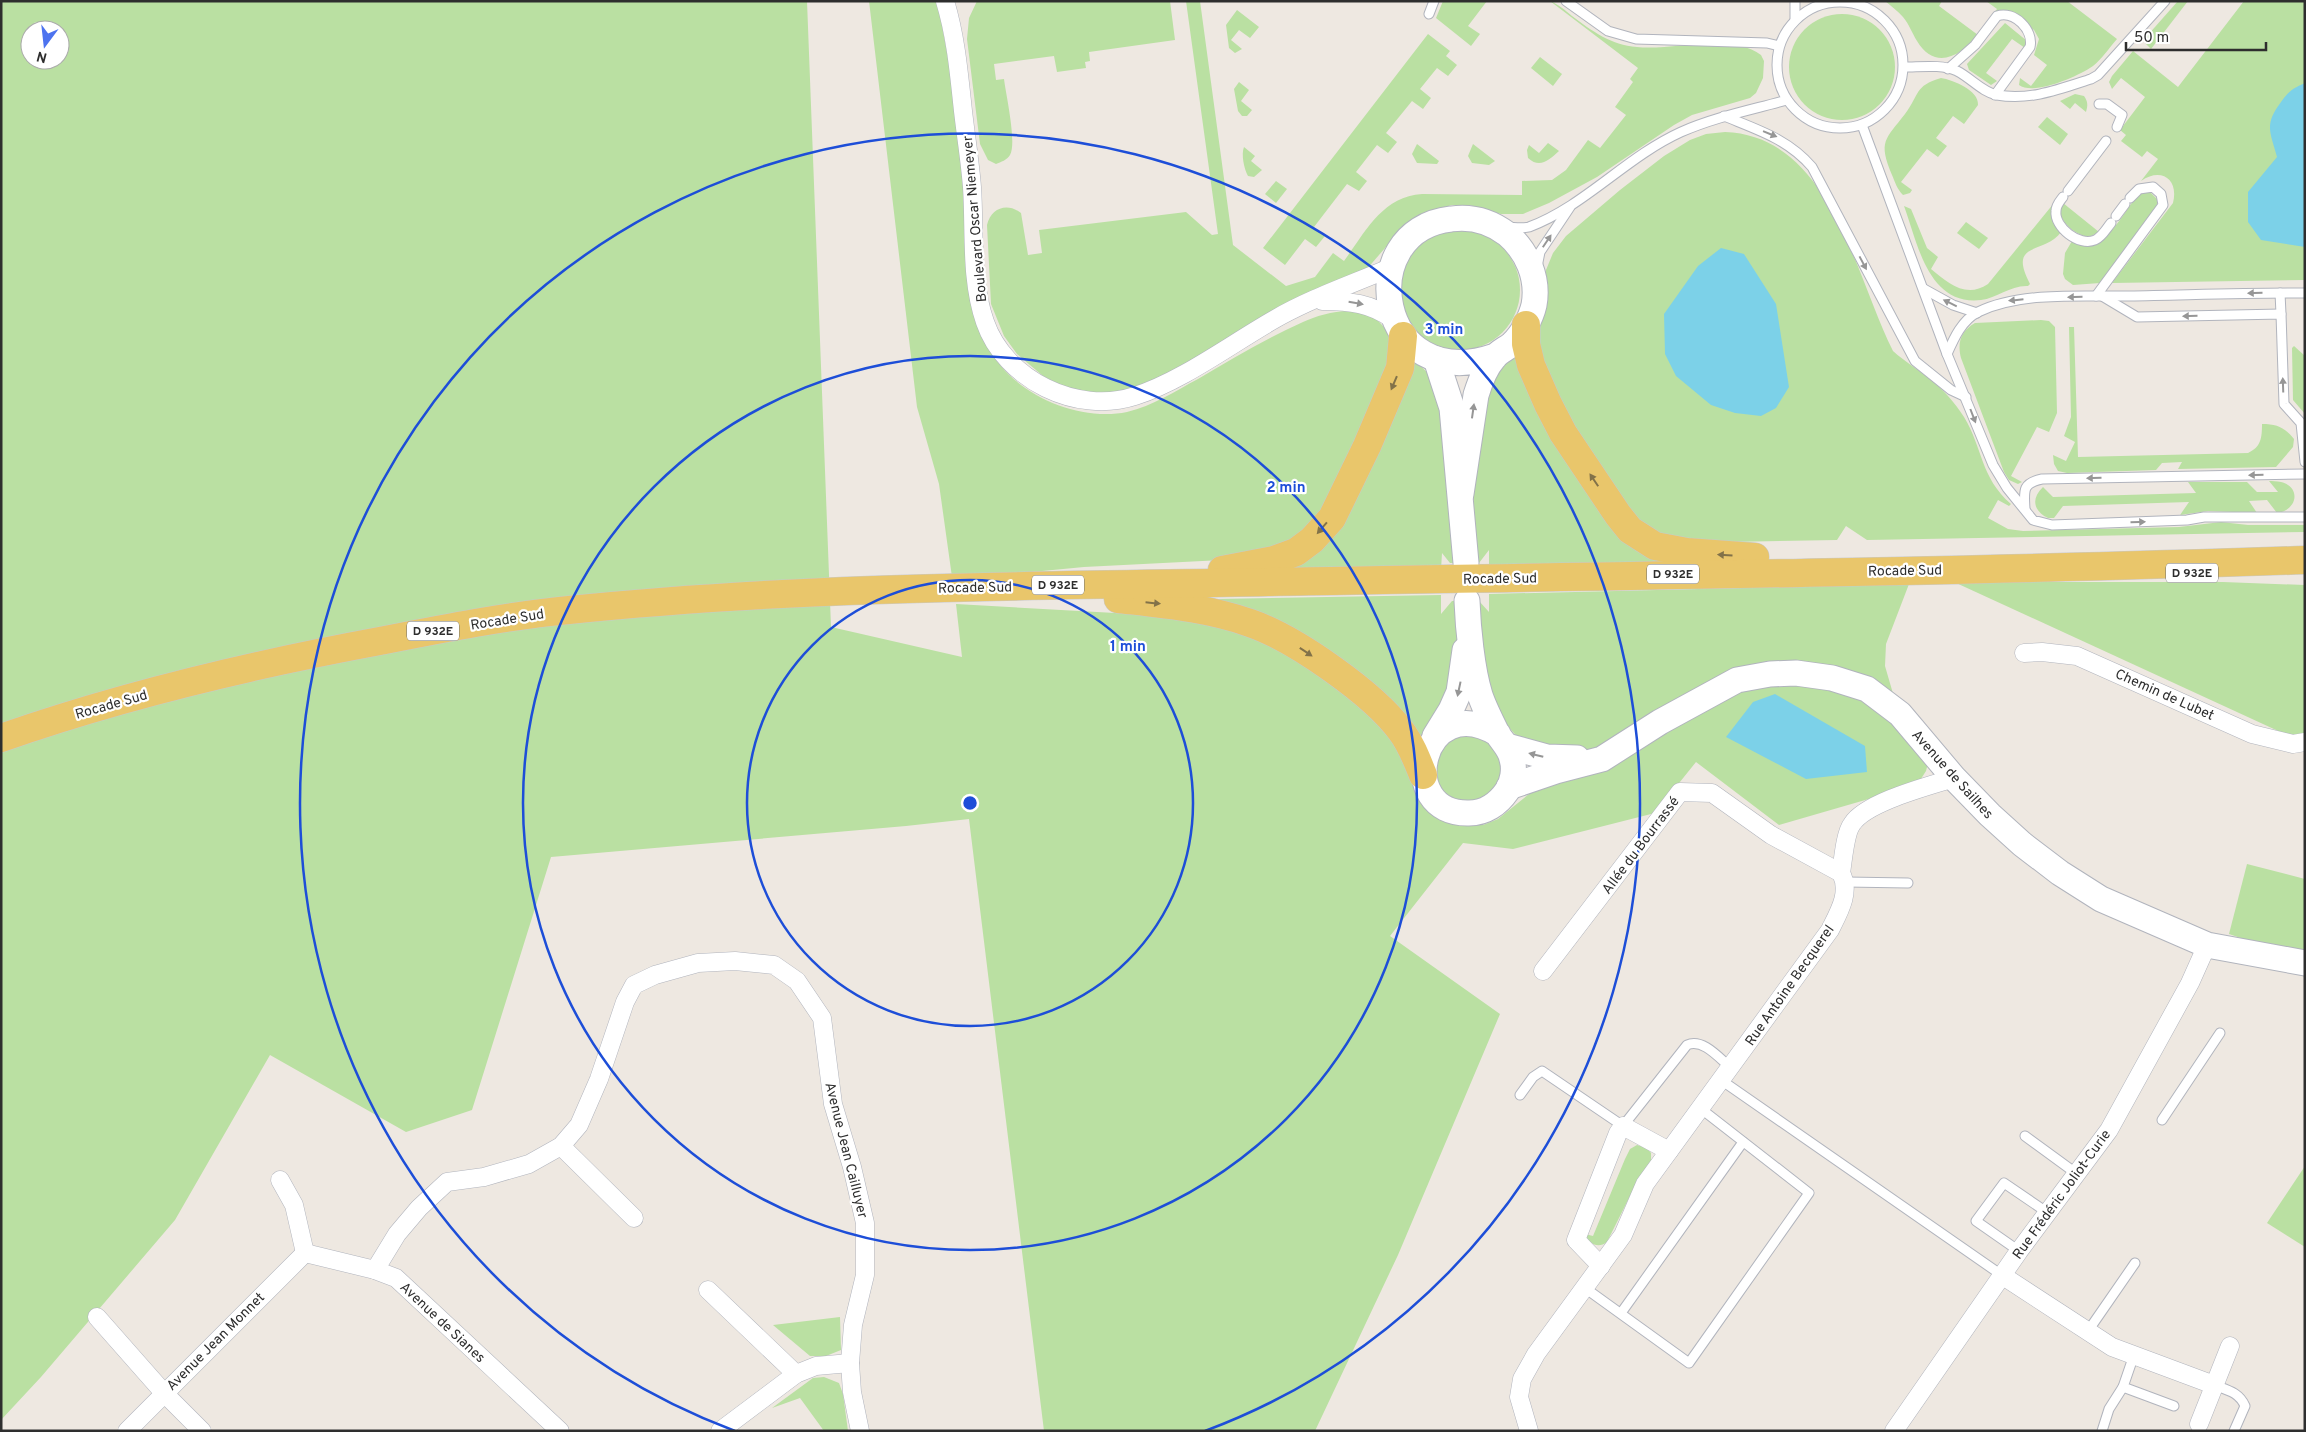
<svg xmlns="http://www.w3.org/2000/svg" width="2306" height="1432" font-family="Overpass,sans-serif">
<rect width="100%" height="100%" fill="#eee8e1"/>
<g fill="#bae0a2" fill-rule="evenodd">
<path d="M1 1H807L831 627 962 657 956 604 1151 615 1206 621 1275 646 1382 719 1440 818 1461 825H1483L1498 819 1534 790 1572 780 1599 771 1697 712 1739 692 1761 686 1821 685 1868 701 1883 711 1928 763 1926 771 1917 785 1779 825 1696 762 1655 813 1513 849 1463 843 1390 936 1500 1014 1398 1255 1315 1431H1044L969 819 906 826 551 857 472 1110 406 1132 270 1055 175 1220 41 1377 1 1420ZM30 30H60V60H30Z"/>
<path d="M869 1H937C951 64 958 128 965 191 972 250 960 317 1001 366 1029 400 1084 421 1127 412 1153 406 1175 391 1198 379 1232 359 1267 338 1303 322 1322 313 1354 305 1373 317 1394 331 1395 355 1391 378 1388 393 1375 410 1367 424 1347 462 1326 500 1306 538L1242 559 1084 567 988 576 952 577 939 484 917 407Z"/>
<path d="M977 1H1170L1175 40 1089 52 1090 61 1085 62 1086 68 1057 72 1054 56 994 64 996 80 1004 79C1006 95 1017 143 1010 155 1007 160 1001 162 996 164L988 160 980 144 967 39 969 18Z"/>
<path d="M1186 1H1200L1233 245 1286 286 1315 277 1333 253 1344 261C1366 231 1382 197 1422 194L1522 195V181L1552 180 1566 170 1588 140 1600 148 1626 115 1615 107 1633 82 1630 79 1638 68 1550 1C1558 4 1566 11 1572 16 1592 31 1611 45 1637 47 1672 51 1732 32 1761 55L1764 61 1763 78 1756 93 1750 98 1692 115 1674 125 1597 177 1549 203 1523 214H1501L1469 205H1452L1423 213 1405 225 1366 270 1200 355 1145 386 1102 394 1064 387 1043 376 1017 354 1004 336 991 304 987 225C991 208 1007 202 1021 213L1028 255 1042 253 1039 230 1186 212 1212 235 1218 234Z"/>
<path d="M1443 1H1487L1468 26 1480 34 1471 46 1436 18Z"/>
<path d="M1885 1H1942L1939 6 1978 35C1961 56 1935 71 1917 41 1912 33 1909 24 1903 17 1898 11 1891 6 1885 1Z"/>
<path d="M1986 1H2067L2117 39C2109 48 2102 59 2093 66 2079 76 2034 96 2019 85L2020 78 2031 86 2047 65 2034 55 2039 39 2034 30 2010 13H1994L1997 9Z"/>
<path d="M2178 1H2188L2151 49 2145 43 2147 36Z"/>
<path d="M2244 1H2305V280L2112 283 2173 203C2179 179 2161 167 2141 181L2158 159 2147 151 2142 157 2121 141 2126 135 2120 130 2145 97 2121 78 2112 89 2109 82 2112 76 2133 51 2178 87Z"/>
<path d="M1237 10 1259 27 1250 38 1239 30 1231 40 1242 49 1235 53 1229 48 1226 25Z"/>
<circle cx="1842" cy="67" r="53"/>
<path d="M2005 23 2027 41 2025 48 2012 39 1986 73 1997 81 1991 85 1969 70 1967 64Z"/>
<path d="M1428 34 1450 51 1446 56 1457 65 1448 76 1437 68 1420 89 1431 98 1423 109 1412 101 1386 133 1397 142 1388 153 1377 145 1356 172 1367 181 1359 191 1347 184 1314 227 1325 236 1316 247 1305 239 1285 265 1263 248Z"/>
<path d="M1540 57 1562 74 1553 86 1531 68Z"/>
<path d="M1941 78C1953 80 1979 90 1978 105L1964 124 1953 116 1936 138 1947 146 1938 157 1927 149 1901 182 1912 190 1910 193 1903 195C1897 189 1895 182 1892 175 1878 141 1885 140 1905 114 1920 94 1914 86 1941 78Z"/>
<path d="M1239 82 1249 90 1241 101 1252 110 1247 116H1242L1238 111 1234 89Z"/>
<path d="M2075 94 2084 96C2088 102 2088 105 2086 112L2075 103 2070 109 2060 101Z"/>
<path d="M2047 117 2068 134 2060 145 2038 127Z"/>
<path d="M1725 132C1831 136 1855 276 1893 351 1905 362 1918 369 1930 379 1943 389 1955 403 1964 417 1983 448 1980 477 2011 504L2009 506 1998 500 1988 518 2008 529 2023 531 2179 527 2221 522 2248 525H2305V532L1867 540 1846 526 1837 540 1677 543 1639 527 1553 401 1535 332 1545 289 1546 270 1553 253 1566 236 1620 190 1664 156 1690 140 1706 134Z"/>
<path d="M1548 143 1559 151C1549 160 1540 169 1528 158L1527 150 1529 145 1539 153Z"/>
<path d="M1417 144 1439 161 1437 164 1417 163 1412 154Z"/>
<path d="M1473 144 1495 161 1489 165 1472 163 1468 156Z"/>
<path d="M1244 147 1255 156 1251 161 1262 170 1254 177 1248 176C1244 169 1241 154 1244 147Z"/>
<path d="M1276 181 1287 189 1276 203 1265 194Z"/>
<path d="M2147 191 2151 193 2157 199V209L2100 283 2073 285 2065 279 2063 274 2065 253 2072 241C2100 260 2122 215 2136 197L2141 193Z"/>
<path d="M2054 203C2053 215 2052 223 2061 232 2045 255 2007 240 2030 284L2028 286C2011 285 1997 298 1981 300 1928 306 1918 244 1904 206L1911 209 1927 248 1938 257 1931 269C1948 283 1966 299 1988 284Z"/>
<path d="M2063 203 2099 232 2089 237C2076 235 2065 226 2060 214Z"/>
<path d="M1966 222 1988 238 1979 249 1957 233Z"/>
<circle cx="1460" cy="290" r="60"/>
<path d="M2041 320 2049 321 2055 327 2057 413 2049 432 2037 427 2011 476 2022 482 2018 484 2009 480 2004 472 1961 358C1957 342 1961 331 1975 323Z"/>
<path d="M2069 327H2074L2078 457 2248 453C2261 447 2262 438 2262 424 2277 424 2284 427 2294 439L2293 447 2276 467 2178 469 2182 462 2162 463 2156 470 2067 473 2058 471 2054 464 2053 455 2066 461 2075 442 2064 436 2071 417Z"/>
<path d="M2294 346 2305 356V414L2293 400 2292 348Z"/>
<path d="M1518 354 1606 511 1688 563 1489 569V550L1479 563H1475L1473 481 1486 388 1496 369Z"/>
<path d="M1411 359C1425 368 1433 378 1441 393L1457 563H1450L1442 553 1441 570 1283 568 1289 566Z"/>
<path d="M2269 481C2272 481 2277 481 2281 482 2301 487 2298 510 2277 513L2267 500 2249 501 2257 513 2208 511 2180 515 2189 502 2063 506 2054 518H2048C2033 511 2031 498 2043 487L2053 497 2196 493 2188 482H2247L2257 492H2278Z"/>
<path d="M1954 582H2223L2305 585V742L2298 740Z"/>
<path d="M1909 584 1886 644 1885 666 1894 697 1797 665 1582 754 1521 741 1495 712 1477 634 1479 601 1489 612V594Z"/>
<path d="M1441 595V614L1452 601H1458L1459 647 1452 693 1420 742 1215 599Z"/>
<path d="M1473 734 1495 746 1504 769 1495 793 1473 804C1466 802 1457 800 1450 797 1431 788 1433 755 1447 743 1454 736 1463 735 1473 734Z"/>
<path d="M2247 864 2305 879V960L2229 934Z"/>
<path d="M1637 1145 1647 1148 1651 1153V1161L1639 1178 1607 1242C1598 1249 1589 1244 1585 1234L1593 1236 1625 1159 1630 1149Z"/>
<path d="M2305 1166V1247L2267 1223Z"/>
<path d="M840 1317 841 1350 826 1356H810L773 1325Z"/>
<path d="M824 1377 839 1383 843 1394 848 1431H824L800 1398 772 1408 813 1378Z"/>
</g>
<g fill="#7cd1e8">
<path d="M2305 83V247L2261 240 2248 222V192L2277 157C2270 131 2264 125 2281 102 2288 92 2293 88 2305 83Z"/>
<path d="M1721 248 1744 254 1776 304 1789 387 1776 408 1761 416 1735 413 1711 405 1676 376 1665 354 1664 314 1698 266Z"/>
<path d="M1775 694 1865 746 1867 772 1806 779 1726 737 1753 702Z"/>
</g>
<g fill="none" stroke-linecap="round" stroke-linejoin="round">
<defs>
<g id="lane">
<path d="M1566 1 1608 31 1636 39 1767 43 1779 46"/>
<path d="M1795 1V19"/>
<circle cx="1840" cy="65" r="63"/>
<path d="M1429 14 1434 1"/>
<path d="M1904 67C1921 67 1941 64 1957 71 1971 78 1982 92 1997 95 2030 101 2060 89 2091 79L2098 75 2165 1"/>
<path d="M1948 69 1975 45 1997 16C2014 10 2034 30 2030 47L1995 95"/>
<path d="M2099 104H2107L2122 115 2117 127"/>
<path d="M1724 116C1758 130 1788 139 1812 167L1915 361 1951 390 1966 397"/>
<path d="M1862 125 1947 354 1993 465 2007 488 2033 520 2052 525 2187 520 2204 517H2305"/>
<path d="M2068 191 2106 141"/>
<path d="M2063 197C2060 201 2056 205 2056 211 2054 227 2079 247 2095 240 2102 237 2106 229 2111 223"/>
<path d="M2116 216 2125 204"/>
<path d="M1506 227C1513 227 1522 229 1529 227 1585 206 1626 157 1681 132 1715 117 1751 110 1787 100"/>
<path d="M1537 267 1540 252 1570 207"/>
<path d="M1924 289 1953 305 1977 313"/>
<path d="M2280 293 2281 314"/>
<path d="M2096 296 2163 205 2161 194 2153 187 2139 189 2130 198"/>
<path d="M2102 296 2137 317 2281 314 2284 404 2301 423 2305 462"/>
<path d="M1947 354C1954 338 1962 320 1978 312 2021 291 2082 297 2129 296 2188 295 2246 293 2305 293"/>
<path d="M2025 509C2024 491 2022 483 2042 479L2305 474"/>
<path d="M1846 882 1908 883"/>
<path d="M1721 1080 2003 1276"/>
<path d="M1520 1095 1533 1077 1542 1071 1623 1126 1687 1045C1703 1038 1719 1058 1731 1068"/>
<path d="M2162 1120 2220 1033"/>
<path d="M2025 1136 2077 1174"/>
<path d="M2019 1251 1976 1221 2004 1183 2048 1213"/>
<path d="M1585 1288 1689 1363 1809 1193 1700 1108"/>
<path d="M1621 1313 1743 1142"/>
<path d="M2088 1331 2135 1263"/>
<path d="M2134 1355 2123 1387 2174 1406"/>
<path d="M2214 1385C2227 1390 2239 1392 2245 1406L2234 1431"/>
<path d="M2102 1431 2109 1409 2123 1387"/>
</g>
<g id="street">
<path d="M945 1C956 37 959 74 963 111 966 137 970 162 972 187 975 231 970 279 985 322 1005 380 1077 415 1135 396 1182 381 1231 344 1275 319 1311 298 1353 284 1392 267"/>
<path d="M1322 301C1350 301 1371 303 1394 320"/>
<path d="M2024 653 2042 652 2077 656 2252 734 2293 744 2305 742"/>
<path d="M1543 971 1680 792 1712 793 1771 835 1841 873"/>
<path d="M561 1146 634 1218"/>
<path d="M280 1180 294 1205 305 1253"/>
<path d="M305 1253 375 1270 396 1278 560 1431"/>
<path d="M1601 1266 1576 1240 1618 1133 1623 1126 1669 1151"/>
<path d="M375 1270 397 1234 419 1208 447 1182 484 1177 529 1164 561 1146 579 1125 599 1079 625 1002 634 985 655 975 698 963 735 961 774 965 797 981 822 1018 833 1104 852 1167 865 1223V1275L853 1325 850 1363 852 1392 860 1431"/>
<path d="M2003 1276 2112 1347 2214 1385"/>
<path d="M708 1290 796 1374"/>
<path d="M97 1317 164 1393 202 1431"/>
<path d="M2199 1424 2230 1346"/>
<path d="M127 1431 305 1253"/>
<path d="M720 1431 796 1374 816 1366 850 1363"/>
<path d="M1529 1431 1519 1397 1522 1379 1536 1354 1623 1235 1645 1184 1830 930C1839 912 1851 892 1841 873 1843 861 1845 833 1852 824 1866 802 1929 786 1954 778"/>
<path d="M1894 1431 2019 1251 2109 1130 2190 983 2207 945"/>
</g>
<g id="secondary">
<path d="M1436 359 1452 408 1466 563"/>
<path d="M1461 494 1476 395C1480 382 1485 368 1494 358 1498 352 1506 349 1512 344 1522 335 1531 318 1534 305 1539 278 1527 251 1507 234 1490 221 1472 216 1451 219 1351 230 1376 397 1495 356"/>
<path d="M1467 601C1468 627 1472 670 1480 695 1484 707 1491 721 1497 733 1502 742 1510 748 1512 759 1515 769 1513 782 1507 791 1498 804 1485 813 1469 813 1393 815 1421 687 1498 734"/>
<path d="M1435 736 1451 710 1459 692 1465 650"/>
<path d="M1507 746 1547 757 1577 758"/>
<path d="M1509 787 1556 771 1602 759 1660 722 1737 680 1770 674 1796 673 1832 678 1867 689 1900 714 1954 778 1990 815 2022 844 2060 873 2101 899 2207 945 2305 963"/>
</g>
<g id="primary">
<path d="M1526 325V344L1531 365 1548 404 1563 433 1618 515 1630 530 1655 546 1687 552 1755 557"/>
<path d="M1222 570 1274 560 1296 552 1312 540 1332 518 1367 446 1400 368 1403 336"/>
<path d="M1118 599C1162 604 1208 608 1250 623 1294 638 1373 693 1401 731 1411 744 1417 760 1423 775"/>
<path d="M1 738C126 694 255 664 385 640 446 628 507 616 569 610 801 586 1035 586 1268 582 1613 576 1959 572 2305 560"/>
</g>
</defs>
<use href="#lane" stroke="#b1b4bd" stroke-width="11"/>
<use href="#street" stroke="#b1b4bd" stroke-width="19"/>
<use href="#secondary" stroke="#b1b4bd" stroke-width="27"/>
<use href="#primary" stroke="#c9c9c9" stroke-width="29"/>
<use href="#lane" stroke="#fff" stroke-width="9"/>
<use href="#street" stroke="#fff" stroke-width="18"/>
<use href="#secondary" stroke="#fff" stroke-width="25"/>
<use href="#primary" stroke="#e9c66b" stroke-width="28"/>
</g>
<defs><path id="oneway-solid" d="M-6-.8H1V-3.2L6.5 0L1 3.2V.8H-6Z" transform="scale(1.25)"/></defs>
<g fill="#969696">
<use href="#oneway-solid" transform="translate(1770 134) rotate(22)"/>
<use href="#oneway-solid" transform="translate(1547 241) rotate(-56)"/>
<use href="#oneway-solid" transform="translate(1863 263) rotate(62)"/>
<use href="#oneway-solid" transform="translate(2255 293) rotate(179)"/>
<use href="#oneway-solid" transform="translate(2075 297) rotate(179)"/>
<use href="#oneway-solid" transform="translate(2016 300) rotate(174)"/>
<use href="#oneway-solid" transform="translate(1356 303) rotate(10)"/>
<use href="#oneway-solid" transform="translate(1950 303) rotate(-154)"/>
<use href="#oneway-solid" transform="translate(2190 316) rotate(179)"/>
<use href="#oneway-solid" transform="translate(2283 385) rotate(-92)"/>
<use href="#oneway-solid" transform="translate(1473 411) rotate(-82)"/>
<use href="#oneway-solid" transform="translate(1973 416) rotate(69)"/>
<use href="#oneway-solid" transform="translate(2256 475) rotate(179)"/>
<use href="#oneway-solid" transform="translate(2094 478) rotate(179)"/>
<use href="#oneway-solid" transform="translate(2138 522) rotate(-2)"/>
<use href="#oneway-solid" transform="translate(1459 689) rotate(102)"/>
<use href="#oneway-solid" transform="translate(1536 755) rotate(-166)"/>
</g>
<g fill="#827249">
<use href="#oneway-solid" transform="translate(1394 383) rotate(113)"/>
<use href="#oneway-solid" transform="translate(1594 480) rotate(-124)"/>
<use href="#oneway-solid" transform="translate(1322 528) rotate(131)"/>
<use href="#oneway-solid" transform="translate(1725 555) rotate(-177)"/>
<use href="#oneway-solid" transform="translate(1153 603) rotate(6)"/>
<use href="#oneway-solid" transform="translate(1306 652) rotate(34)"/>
</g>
<g fill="none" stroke="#1d4ed8" stroke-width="2.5">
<circle cx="970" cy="803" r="223"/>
<circle cx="970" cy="803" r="447"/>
<path d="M735 1431A670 670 0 1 1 1205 1431"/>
</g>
<g text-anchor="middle" stroke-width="4.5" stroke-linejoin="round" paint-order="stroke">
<g fill="#fff" stroke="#6d6d6d" stroke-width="1">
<rect x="2166" y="563.5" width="52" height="19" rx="4"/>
<rect x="1647" y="564.5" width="52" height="19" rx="4"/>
<rect x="1032" y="575.5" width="52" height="19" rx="4"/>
<rect x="407" y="621.5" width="52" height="19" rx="4"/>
</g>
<g font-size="12" font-weight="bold" fill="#2e2e2e">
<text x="2192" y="577">D 932E</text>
<text x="1673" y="578">D 932E</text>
<text x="1058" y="589">D 932E</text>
<text x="433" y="635">D 932E</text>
</g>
<g font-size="14" fill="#2e2e2e" stroke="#fff">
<text transform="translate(974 219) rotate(-95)" y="5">Boulevard Oscar Niemeyer</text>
<text transform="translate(1905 570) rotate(-1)" y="5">Rocade Sud</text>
<text transform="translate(1500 578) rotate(-1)" y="5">Rocade Sud</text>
<text transform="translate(975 587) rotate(-1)" y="5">Rocade Sud</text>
<text transform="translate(507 619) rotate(-9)" y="5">Rocade Sud</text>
<text transform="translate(2165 694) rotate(24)" y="5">Chemin de Lubet</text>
<text transform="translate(111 704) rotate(-16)" y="5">Rocade Sud</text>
<text transform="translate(1953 774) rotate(48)" y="5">Avenue de Sailhes</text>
<text transform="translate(1640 845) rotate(-53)" y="5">Allée du Bourrassé</text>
<text transform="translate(1789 985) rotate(-55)" y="5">Rue Antoine Becquerel</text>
<text transform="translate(847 1150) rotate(76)" y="5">Avenue Jean Cailluyer</text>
<text transform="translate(2061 1194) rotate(-54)" y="5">Rue Frédéric Joliot-Curie</text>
<text transform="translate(443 1322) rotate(43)" y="5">Avenue de Sianes</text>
<text transform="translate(215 1341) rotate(-45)" y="5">Avenue Jean Monnet</text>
</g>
</g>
<circle cx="970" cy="803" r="8" fill="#1d4ed8" stroke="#fff" stroke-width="2.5"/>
<g font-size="15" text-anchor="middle" font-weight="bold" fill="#1d4ed8" stroke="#fff" stroke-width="4.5" stroke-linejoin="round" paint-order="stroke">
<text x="1444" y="334">3 min</text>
<text x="1286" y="492">2 min</text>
<text x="1128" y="651">1 min</text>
</g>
<rect width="2306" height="1432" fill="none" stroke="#2e2e2e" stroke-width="5"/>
<g transform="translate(45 45) rotate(195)"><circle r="24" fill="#ffffff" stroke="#ababab"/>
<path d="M0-4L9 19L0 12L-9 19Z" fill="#4d73ef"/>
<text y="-8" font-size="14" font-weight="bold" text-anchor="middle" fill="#2e2e2e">N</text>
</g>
<path d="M2126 42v8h140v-8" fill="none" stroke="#2e2e2e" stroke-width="2.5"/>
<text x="2134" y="42" font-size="15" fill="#2e2e2e" stroke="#ffffff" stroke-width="4" paint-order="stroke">50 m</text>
</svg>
